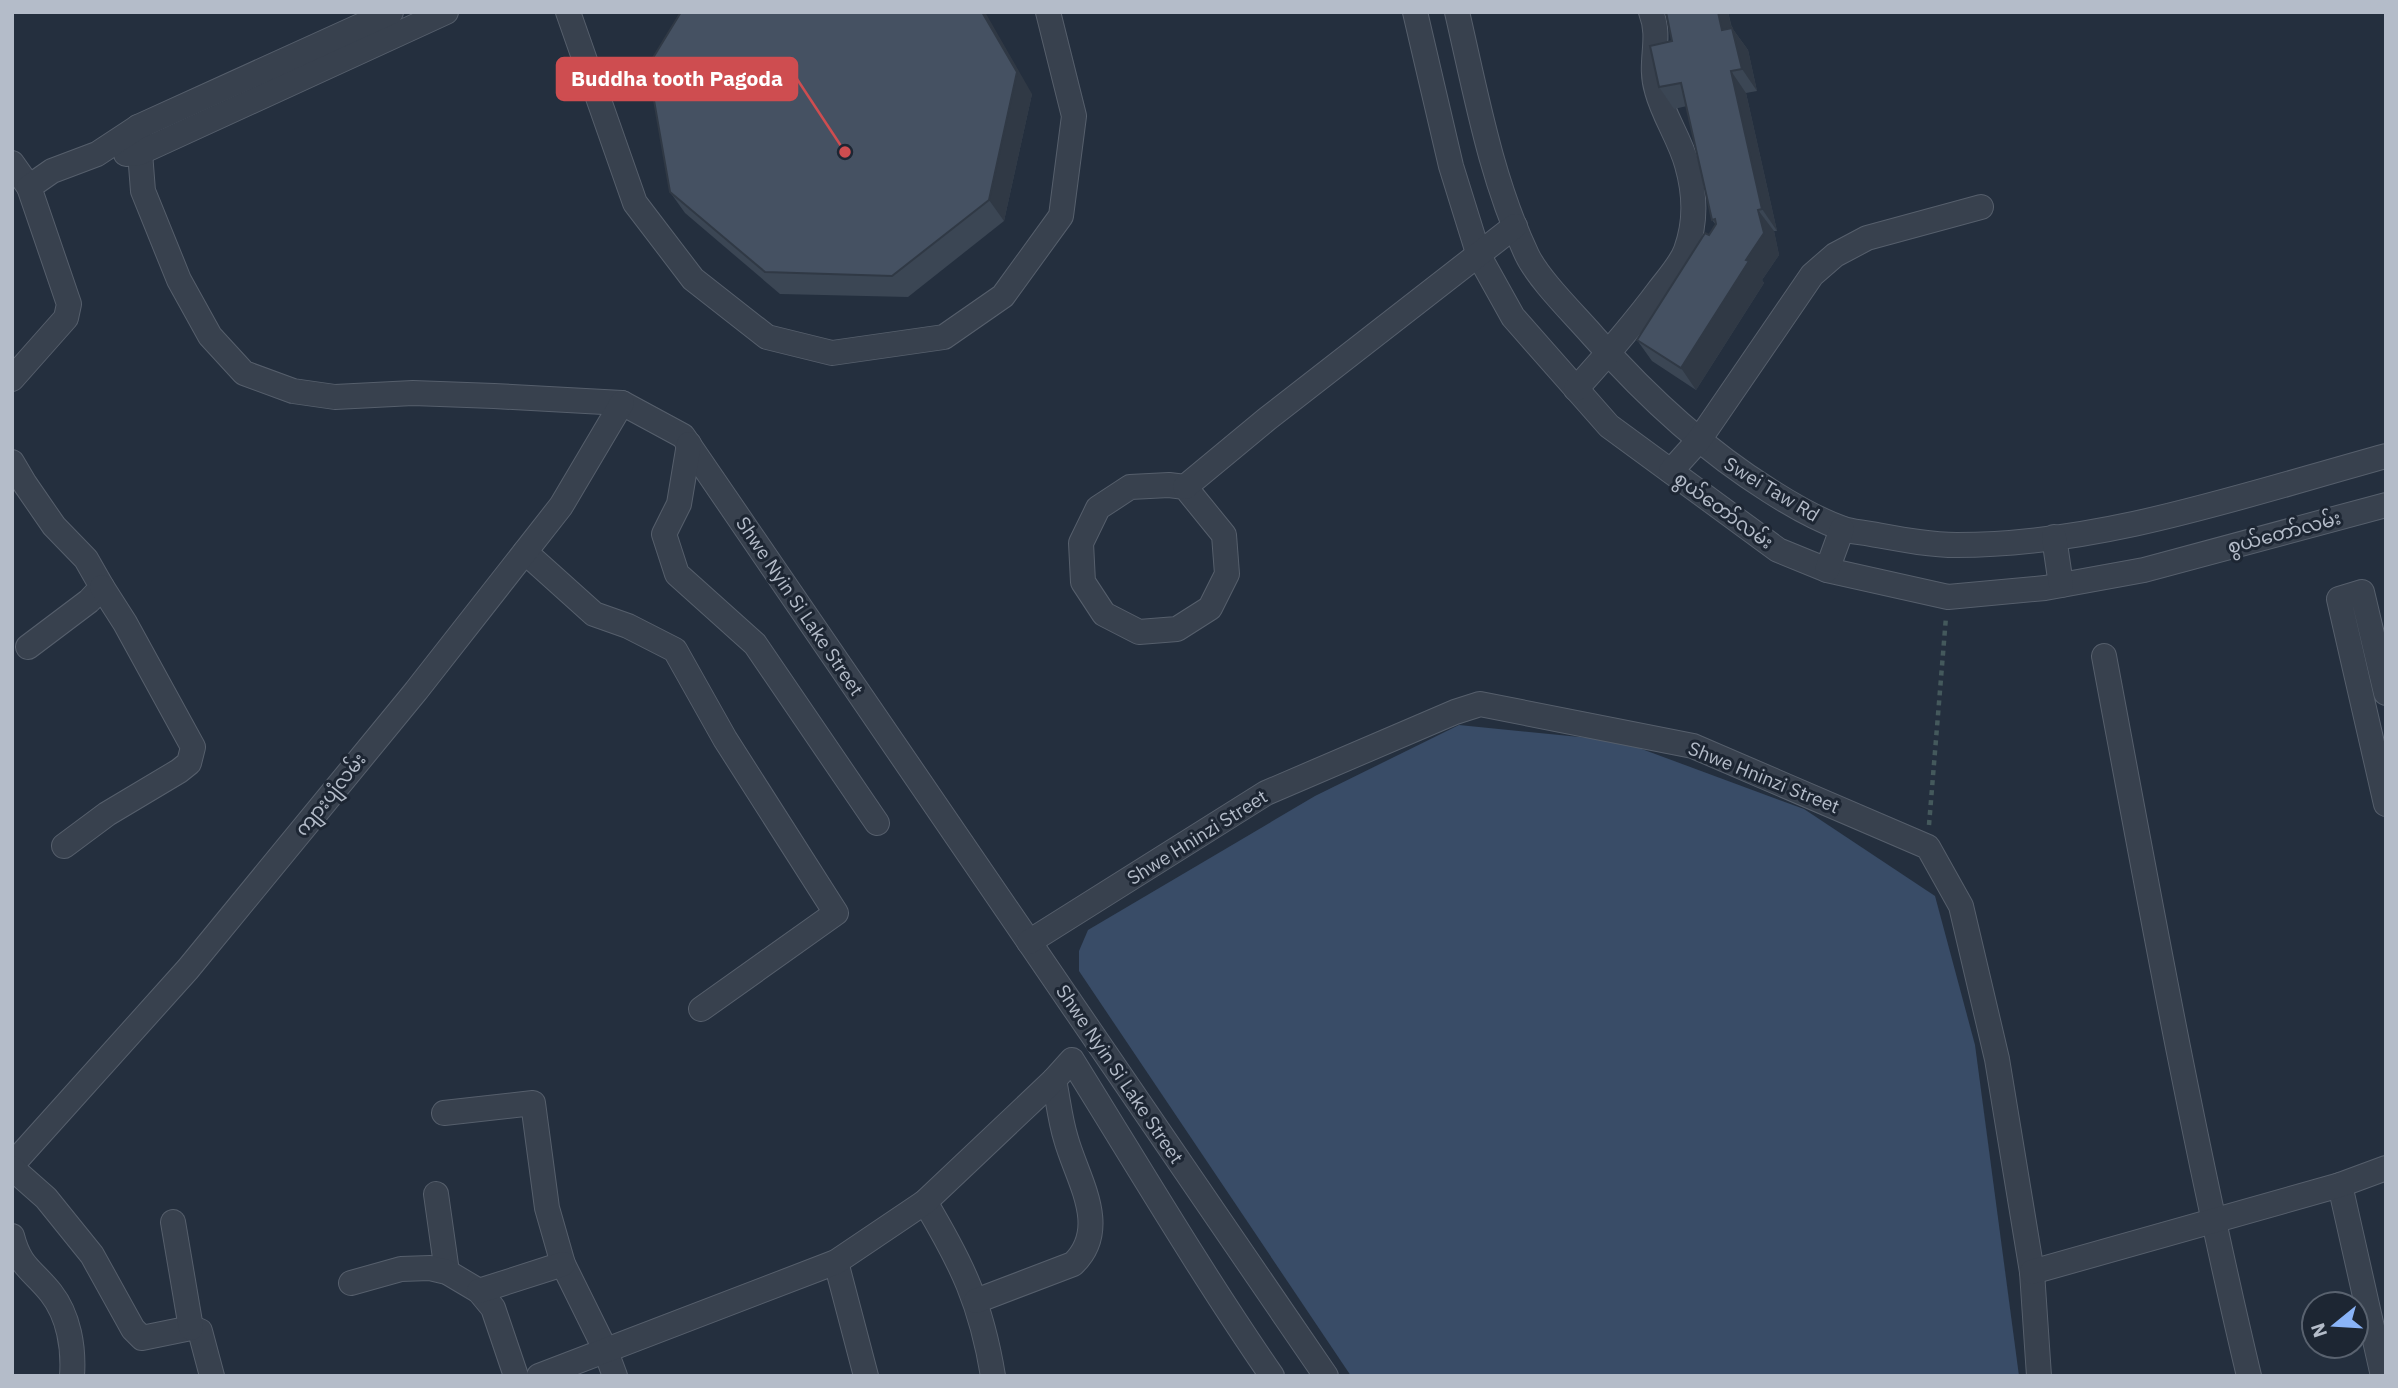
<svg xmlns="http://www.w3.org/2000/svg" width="2398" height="1388" font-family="'IBM Plex Sans','Noto Sans Myanmar',sans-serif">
<rect width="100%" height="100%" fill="#242f3e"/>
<path fill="#394c67" d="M1459 725 1620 741 1804 809 1935 896 1975 1045 2019 1376H1351L1079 971V951L1088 930 1315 796Z"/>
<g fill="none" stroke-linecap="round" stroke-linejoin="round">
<defs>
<g id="minor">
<path d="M568 12 635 203 693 279 767 337 832 353 944 337 1003 296 1061 216 1074 116 1048 12"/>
<path d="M1415 12 1451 166 1479 256 1513 317 1609 426 1778 550 1827 570 1948 597 2045 588 2144 570 2386 505"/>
<path d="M1457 12C1476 94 1491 179 1527 255 1539 280 1575 315 1594 337 1646 396 1703 449 1770 491 1792 505 1816 519 1841 528 1850 532 1861 532 1871 534 1899 539 1929 545 1957 545 2102 545 2247 494 2386 456"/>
<path d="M138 127 143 191 179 280 210 336 244 373 293 391 335 397 413 393 494 396 622 403 683 436 1326 1376"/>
<path d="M126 154 139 153 446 12"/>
<path d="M12 163 29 187"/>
<path d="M12 379 66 318 69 304 29 187 52 171 97 154 138 127 391 12"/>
<path d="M1576 389C1605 357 1633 325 1659 290 1668 278 1681 264 1686 250 1696 223 1695 193 1687 165 1680 139 1664 117 1657 91 1648 62 1662 40 1651 12"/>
<path d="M689 444 679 504 664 534 677 574 755 644 877 823"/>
<path d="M12 462 25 484 54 526 86 559 102 587 89 601 28 647"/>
<path d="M1671 471 1699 440 1812 275 1835 255 1867 238 1981 207"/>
<path d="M1169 485 1185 487 1224 535 1227 574 1210 608 1177 629 1139 632 1104 614 1083 582 1081 543 1098 508 1130 487Z"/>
<path d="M1185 487 1267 419 1515 226"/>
<path d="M2054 537 2061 585"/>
<path d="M525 552 594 614 628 626 675 650 725 739 836 913 701 1009"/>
<path d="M1827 570 1842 529"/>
<path d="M2104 656C2149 897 2192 1137 2249 1376"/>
<path d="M2386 693 2362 592 2339 599 2386 804"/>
<path d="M64 846 107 814 179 771 189 763 193 747 125 623 102 587"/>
<path d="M1029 942 1266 793 1455 712 1480 704 1693 746 1928 847 1961 906 1997 1059 2032 1272 2039 1376"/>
<path d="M444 1113 533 1103 547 1208 563 1264 605 1349 615 1376"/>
<path d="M12 1165 188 969 416 691 561 506 622 403"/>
<path d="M12 1168 46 1198 92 1255 133 1329 142 1338 191 1328 200 1331 212 1376"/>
<path d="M2340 1185 2383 1376"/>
<path d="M436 1194 447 1272"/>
<path d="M925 1202C962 1264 981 1303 993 1376"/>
<path d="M173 1222 191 1328"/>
<path d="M12 1236C20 1268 33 1270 51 1293 69 1316 74 1348 72 1376"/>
<path d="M836 1262 866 1376"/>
<path d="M2032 1272 2340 1185 2386 1168"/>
<path d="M351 1283 401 1269 430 1268 447 1272 479 1291 493 1308 516 1376"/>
<path d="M479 1291 563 1264"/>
<path d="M976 1301 1073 1264C1111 1228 1077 1179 1066 1139 1060 1120 1058 1099 1054 1080"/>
<path d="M539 1376 836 1262 925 1202 1054 1080 1072 1060C1138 1166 1201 1273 1272 1376"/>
</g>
</defs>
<use href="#minor" stroke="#565f6c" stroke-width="26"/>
<path stroke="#44595c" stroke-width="4.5" stroke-dasharray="5 5" stroke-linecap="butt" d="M1929 825 1946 617"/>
<use href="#minor" stroke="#38414e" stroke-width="24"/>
</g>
<g fill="#3b4654">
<path d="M1666 12H1728L1732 28 1748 50 1757 91 1746 93 1777 231H1774L1779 255 1762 280 1764 283 1696 390 1652 361 1637 340 1716 225 1712 220 1687 106 1674 109 1659 87 1672 41Z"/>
<path d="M1032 94 1004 221 908 297 780 294 685 213 670 192Z"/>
</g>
<g fill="#303945">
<path d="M982 12H985L1032 94 1004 221 989 200Z"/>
<path d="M1718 12H1728L1737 52 1722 30Z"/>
<path d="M1732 28 1748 50 1757 91 1742 69Z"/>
<path d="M1731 71 1746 93 1777 231 1762 209Z"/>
<path d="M1758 210 1774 231 1779 255 1762 280 1764 283 1696 390 1681 368 1746 260Z"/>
</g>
<g fill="#455162" stroke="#303945" stroke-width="2">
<path d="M681 12H982L1017 72 989 200 892 276 765 272 670 192 648 66Z"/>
<path d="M1666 12H1718L1722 30 1732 28 1742 69 1731 71 1762 209 1758 210 1764 233 1746 260 1749 261 1681 368 1637 340 1705 233 1709 235 1716 224 1715 219 1712 220 1681 83 1659 87 1650 46 1672 41Z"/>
</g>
<g text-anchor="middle" stroke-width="6" stroke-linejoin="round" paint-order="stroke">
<g font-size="19" fill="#b4bcc9" stroke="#1d2633">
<text transform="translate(1772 489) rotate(31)" y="7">Swei Taw Rd</text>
<text transform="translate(1724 510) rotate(36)" y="7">စွယ်တော်လမ်း</text>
<text transform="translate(2284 532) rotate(-15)" y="7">စွယ်တော်လမ်း</text>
<text transform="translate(800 606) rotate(56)" y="7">Shwe Nyin Si Lake Street</text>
<text transform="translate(1764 777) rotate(22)" y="7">Shwe Hninzi Street</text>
<text transform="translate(330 794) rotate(-51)" y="7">ကျားပျံလမ်း</text>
<text transform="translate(1197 837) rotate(-32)" y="7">Shwe Hninzi Street</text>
<text transform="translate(1120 1074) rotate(56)" y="7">Shwe Nyin Si Lake Street</text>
</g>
</g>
<path fill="none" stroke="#ce4d50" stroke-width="2.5" d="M845 152L797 79"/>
<circle fill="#ce4d50" stroke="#1d2633" stroke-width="2.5" cx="845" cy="152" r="7"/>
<rect fill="#ce4d50" stroke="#ce4d50" stroke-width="2.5" x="557" y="58" width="240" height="42" rx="7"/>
<g font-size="21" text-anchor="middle" font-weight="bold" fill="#fff">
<text x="677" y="86">Buddha tooth Pagoda</text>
</g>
<rect width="2398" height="1388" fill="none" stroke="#b4bcc9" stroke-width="28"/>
<g transform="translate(2335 1325) rotate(252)"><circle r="33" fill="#1d2633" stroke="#59626f" stroke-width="2"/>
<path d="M0-5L12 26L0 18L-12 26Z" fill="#8ab4f8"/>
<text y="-10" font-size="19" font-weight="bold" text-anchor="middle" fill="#b4bcc9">N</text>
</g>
</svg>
